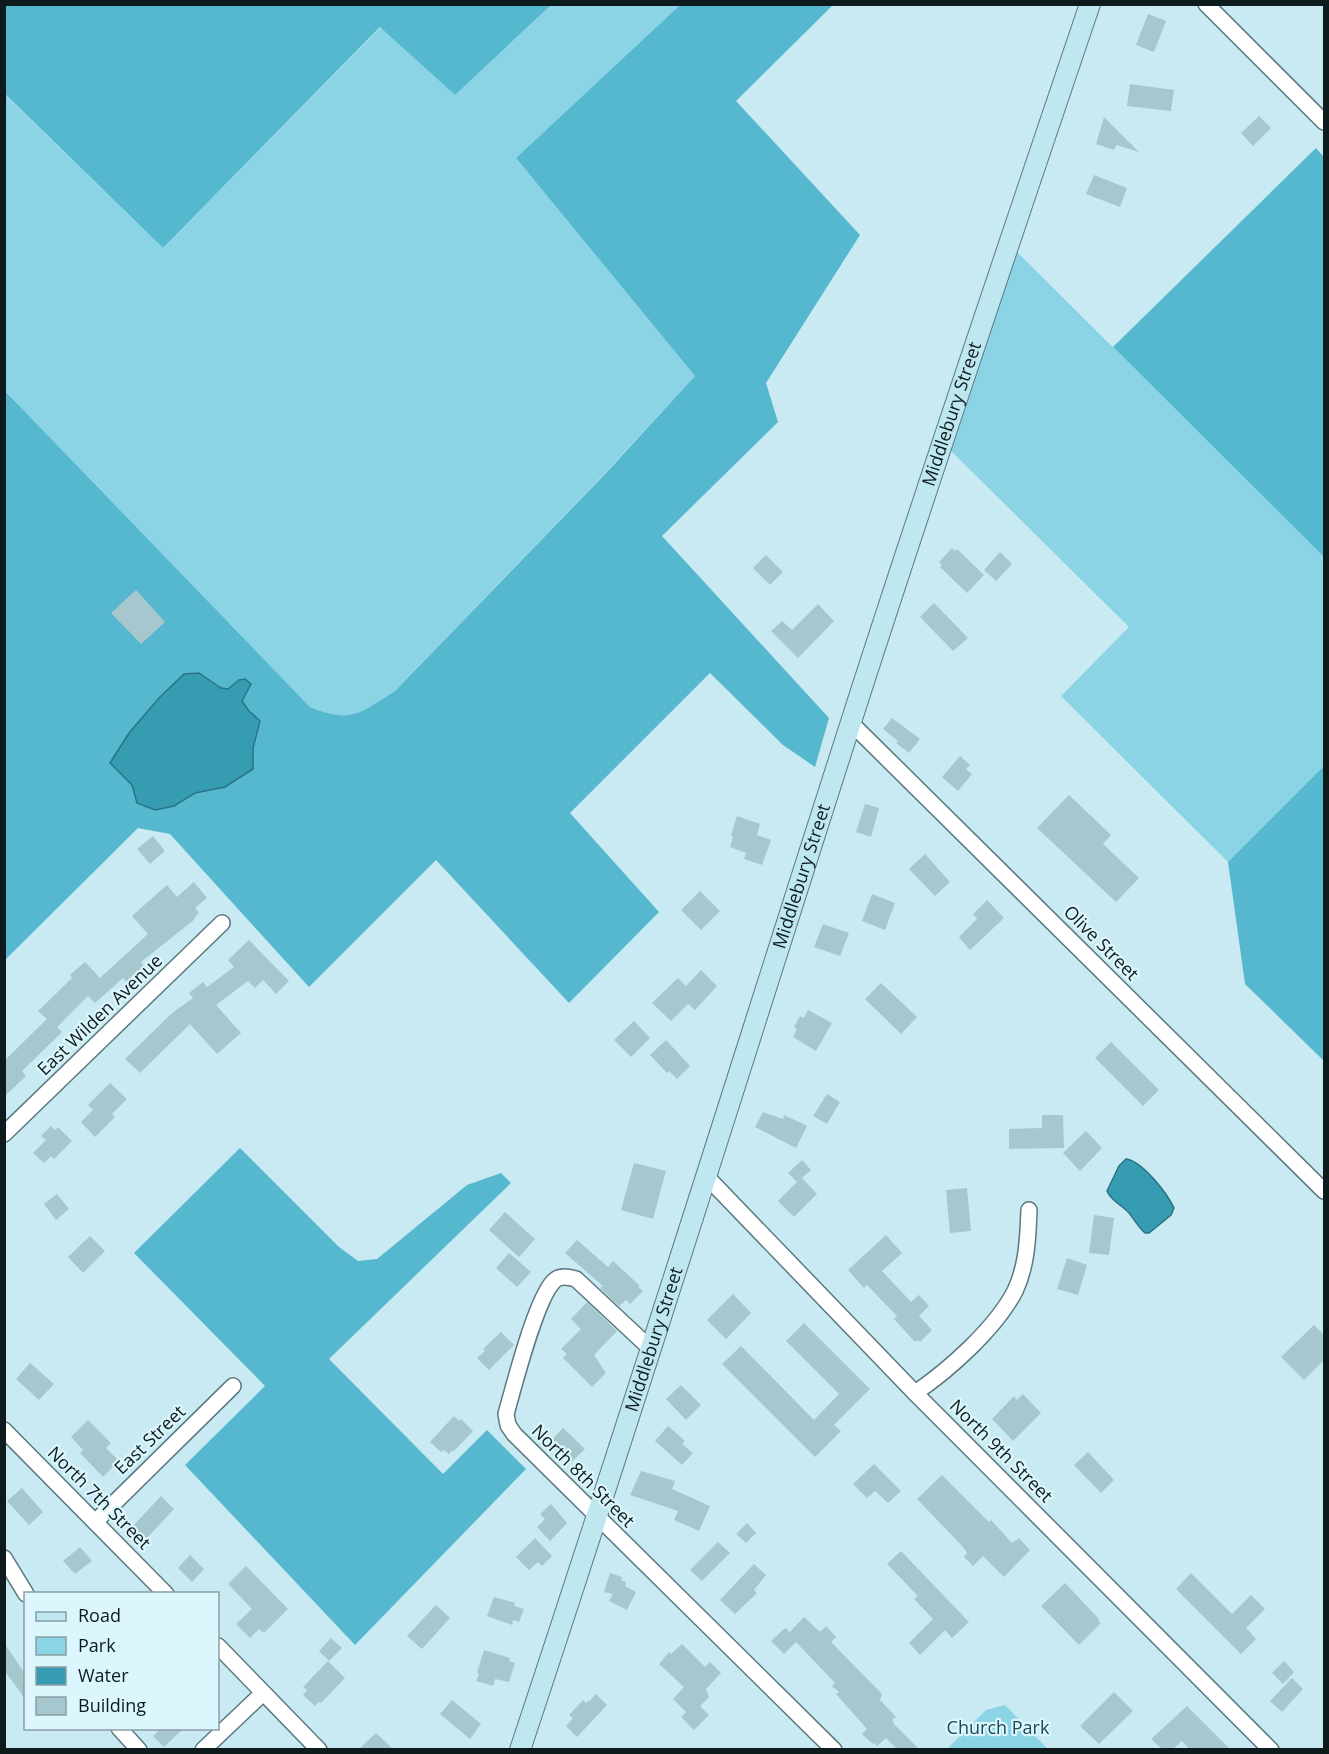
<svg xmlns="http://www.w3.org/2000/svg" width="1329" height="1754" font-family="'Open Sans',sans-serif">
<rect width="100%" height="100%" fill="#c9eaf2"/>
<g fill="#8ad4e6">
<path d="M551 5H680L516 158 695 376 605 473 395 691C360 713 352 724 310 707L5 391 4 94 163 248 381 27 455 95Z"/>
<path d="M1008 243 1324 557V766L1228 862 1061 696 1129 627 942 442Z"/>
<path d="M1005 1705 1048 1749H947L986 1710Z"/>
</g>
<g fill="#55b8ce" fill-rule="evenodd">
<path d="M4 5 5 4 551 5 455 95 380 27 163 248 5 94Z"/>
<path d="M680 5H833L736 101 860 235 766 383 778 422 662 536 829 718 815 767 783 745 710 673 570 813 659 912 569 1003 436 860 309 987 170 834 138 828 5 960V391L310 707C352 724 360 713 395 691L605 474 695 376 516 158ZM199 673 221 688 228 689 239 680 245 679 251 684 242 701 249 711 260 721 253 748V769L225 787 195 793 174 806 155 810 132 785Z"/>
<path d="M1316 148 1324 157V557L1113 347Z"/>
<path d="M1324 766V1061L1245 984 1228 862Z"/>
<path d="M240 1148 339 1247 358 1261 377 1259 467 1185 501 1173 511 1183 329 1359 443 1474 487 1430 526 1469 355 1645 185 1465 265 1386 134 1253Z"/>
</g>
<g fill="#369cb2" stroke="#2a7585" stroke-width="1.5">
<path d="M199 673 221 688 228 689 239 680 245 679 251 684 242 701 249 711 260 721 253 748V769L225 787 195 793 174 806 155 810 137 803 132 785 110 763 129 733 159 698 184 674Z"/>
<path d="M1126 1159C1142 1161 1167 1193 1174 1208L1171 1215 1149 1233H1145C1138 1227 1134 1219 1129 1213 1122 1205 1111 1201 1107 1191L1119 1166Z"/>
</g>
<g fill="#a7c7cf">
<path d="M1148 14 1166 21 1154 52 1136 45Z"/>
<path d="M1130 84 1174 90 1171 111 1127 106Z"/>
<path d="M1259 116 1271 128 1253 146 1241 133Z"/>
<path d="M1104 117 1139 152 1116 145 1114 150 1096 144Z"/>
<path d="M1094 175 1127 188 1120 207 1086 194Z"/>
<path d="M952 548 955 551 957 549 984 575 967 593 940 567 942 565 939 562Z"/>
<path d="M1000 552 1012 564 996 581 984 570Z"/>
<path d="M766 555 783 572 770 585 753 568Z"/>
<path d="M136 590 165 622 141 644 111 613Z"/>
<path d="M934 603 968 638 953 651 920 617Z"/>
<path d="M818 604 834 621 798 658 771 631 782 621 792 630Z"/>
<path d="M892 718 920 739 909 753 896 743 898 741 883 729Z"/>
<path d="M960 756 970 765 966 769 972 774 958 791 942 777Z"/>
<path d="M1069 795 1111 835 1103 844 1139 878 1116 902 1037 828Z"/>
<path d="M865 804 879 808 871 837 856 832Z"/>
<path d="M737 816 760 824 757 835 771 840 762 865 744 859 746 853 730 847 733 837 731 836Z"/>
<path d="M153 836 165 851 150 864 137 849Z"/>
<path d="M925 854 950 882 935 896 909 869Z"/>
<path d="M194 882 207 898 195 908 199 913 194 918 195 919 141 962 144 966 126 982 123 978 95 1003 88 996 57 1027 62 1032 22 1071 26 1076 4 1097V1061L47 1019 38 1011 72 978 70 975 85 962 100 978 148 934 132 916 167 885 177 897Z"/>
<path d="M700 891 720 911 701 930 681 910Z"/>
<path d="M872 894 895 903 885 930 862 921Z"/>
<path d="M987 900 1004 918 970 950 959 937 977 919 973 914Z"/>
<path d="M823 924 849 933 840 956 814 947Z"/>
<path d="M249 940 289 981 276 994 263 980 255 988 248 981 216 1005 241 1033 217 1054 190 1024 140 1073 125 1059 172 1013 193 998 189 993 203 982 207 987 234 967 228 960Z"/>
<path d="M701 970 717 986 695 1010 688 1004 671 1021 652 1003 678 978 686 986Z"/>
<path d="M881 983 917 1017 901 1034 865 999Z"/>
<path d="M808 1010 832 1023 816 1051 793 1037 797 1029 794 1027 800 1016 804 1018Z"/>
<path d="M634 1021 650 1038 631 1057 614 1040Z"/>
<path d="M666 1040 690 1066 677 1079 669 1071 667 1073 650 1055Z"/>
<path d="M1111 1042 1159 1090 1143 1106 1095 1058Z"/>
<path d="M110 1083 127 1099 112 1114 115 1117 95 1137 81 1122 93 1110 88 1105Z"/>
<path d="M827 1094 840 1102 827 1124 813 1116Z"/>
<path d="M763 1112 783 1119 784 1115 807 1126 796 1148 755 1127Z"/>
<path d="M1042 1115H1063L1064 1148 1009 1149V1129L1042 1128Z"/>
<path d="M51 1126 55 1130 58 1127 72 1141 54 1159 51 1156 44 1163 33 1153 46 1140 41 1136Z"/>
<path d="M1086 1131 1102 1148 1080 1171 1063 1153Z"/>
<path d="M802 1160 811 1170 802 1178 817 1194 794 1217 778 1201 797 1182 788 1173Z"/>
<path d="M634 1163 666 1171 653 1219 621 1210Z"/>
<path d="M967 1188 971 1231 950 1233 946 1190Z"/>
<path d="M57 1194 69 1209 56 1220 44 1204Z"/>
<path d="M505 1212 535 1239 519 1257 489 1230Z"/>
<path d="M1094 1215 1114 1218 1109 1255 1089 1253Z"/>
<path d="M886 1235 902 1253 882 1271 911 1302 919 1295 929 1306 919 1316 932 1330 920 1342 918 1340 915 1342 894 1319 897 1316 867 1285 864 1288 848 1270Z"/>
<path d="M90 1236 105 1251 83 1273 68 1257Z"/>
<path d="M577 1240 608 1267 613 1261 640 1286 638 1287 643 1291 630 1304 626 1300 619 1306 600 1288 603 1286 565 1253Z"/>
<path d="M509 1253 531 1272 517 1287 496 1268Z"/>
<path d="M1067 1258 1087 1265 1078 1295 1057 1289Z"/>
<path d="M733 1294 751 1313 726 1339 707 1320Z"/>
<path d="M587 1302 617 1331 594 1355 606 1373 592 1387 563 1358 567 1354 561 1349 581 1329 571 1319Z"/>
<path d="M804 1323 870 1389 834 1425 841 1431 815 1457 722 1364 741 1346 814 1420 839 1394 786 1341Z"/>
<path d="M1314 1325 1324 1335V1360L1304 1380 1281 1357Z"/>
<path d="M501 1332 514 1345 489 1370 477 1358 485 1351 483 1349Z"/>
<path d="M30 1363 54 1384 39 1400 16 1379Z"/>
<path d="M681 1385 701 1405 686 1420 666 1399Z"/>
<path d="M1023 1394 1041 1413 1013 1441 992 1419 1014 1396 1017 1400Z"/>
<path d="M454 1416 459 1421 461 1419 473 1431 453 1452 452 1450 449 1454 444 1450 441 1452 430 1442Z"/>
<path d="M88 1420 111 1443 106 1448 119 1461 103 1477 80 1453 83 1450 71 1437Z"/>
<path d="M668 1426 685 1441 682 1444 693 1453 682 1465 655 1441Z"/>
<path d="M563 1428 585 1449 570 1463 549 1443Z"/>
<path d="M1088 1452 1114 1480 1101 1493 1074 1465Z"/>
<path d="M874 1464 901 1491 888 1503 875 1491 867 1498 853 1484Z"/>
<path d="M641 1471 675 1481 672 1489 710 1506 699 1531 674 1520 678 1511 630 1495Z"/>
<path d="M942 1475 989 1522 991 1520 1012 1543 1019 1538 1030 1550 1004 1577 983 1556 973 1566 964 1557 967 1553 963 1547 917 1499Z"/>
<path d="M22 1488 43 1512 29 1525 7 1501Z"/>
<path d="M161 1496 174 1509 146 1539 133 1526Z"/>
<path d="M551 1504 567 1523 550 1541 537 1527 545 1519 540 1514Z"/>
<path d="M747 1523 756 1533 746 1543 736 1534Z"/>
<path d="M535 1538 552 1556 542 1566 538 1562 529 1570 516 1557Z"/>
<path d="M718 1542 730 1553 702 1581 690 1570Z"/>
<path d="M80 1547 92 1561 75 1574 63 1561Z"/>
<path d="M901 1551 969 1622 952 1638 945 1630 920 1655 909 1643 933 1619 914 1599 918 1596 887 1564Z"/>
<path d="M190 1555 204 1569 192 1582 178 1568Z"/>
<path d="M754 1564 766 1575 754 1590 757 1593 735 1614 720 1600Z"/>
<path d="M246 1566 288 1609 264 1633 259 1629 250 1638 236 1624 252 1609 228 1584Z"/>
<path d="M610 1573 622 1577 621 1580 626 1582 625 1586 636 1592 627 1610 609 1601 613 1594 604 1592Z"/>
<path d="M1191 1573 1232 1614 1251 1595 1265 1609 1246 1628 1256 1639 1241 1654 1176 1589Z"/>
<path d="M1065 1583 1099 1619 1098 1620 1101 1623 1079 1645 1041 1606Z"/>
<path d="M494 1597 515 1603 514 1606 524 1609 519 1622 513 1620 512 1625 487 1616Z"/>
<path d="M436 1605 450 1618 422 1649 407 1636Z"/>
<path d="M804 1617 820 1632 826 1626 836 1637 831 1642 882 1694 880 1700 896 1717 892 1720 894 1722 893 1723 919 1749H897L886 1738 877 1746 874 1743 873 1744 862 1734 867 1729 836 1694 839 1692 832 1686 835 1683 796 1642 784 1654 771 1641 785 1628 790 1632Z"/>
<path d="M331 1638 342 1648 329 1661 319 1651Z"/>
<path d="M4 1643 26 1675V1700L4 1670Z"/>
<path d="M682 1644 705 1667 710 1662 721 1673 706 1689 709 1697 700 1706 709 1715 694 1730 681 1717 686 1712 673 1699 684 1687 659 1664 669 1652 671 1654Z"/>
<path d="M484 1650 510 1658 509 1661 515 1663 509 1682 495 1679 493 1686 476 1681 479 1674 477 1673Z"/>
<path d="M328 1661 345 1678 321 1703 319 1702 315 1706 303 1695 307 1690 303 1687Z"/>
<path d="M1284 1661 1294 1672 1283 1684 1272 1673Z"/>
<path d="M1292 1678 1303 1689 1282 1712 1270 1701Z"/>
<path d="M1114 1692 1133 1711 1099 1744 1080 1726Z"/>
<path d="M596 1694 607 1705 577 1737 566 1726 573 1718 569 1715 583 1700 586 1703 589 1700 590 1701Z"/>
<path d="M452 1700 481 1724 470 1739 440 1714Z"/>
<path d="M1187 1706 1230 1749H1189L1182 1741 1173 1749H1162L1151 1739Z"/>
<path d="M161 1728H184L164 1747 153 1736Z"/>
<path d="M376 1733 393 1749H359Z"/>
</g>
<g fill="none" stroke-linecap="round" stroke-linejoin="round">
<defs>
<g id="minor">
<path d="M1206 4 1324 122"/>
<path d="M851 723 1324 1191"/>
<path d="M4 1134 222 923"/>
<path d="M707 1177 915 1393 1271 1750"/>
<path d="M652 1350 576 1279C568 1277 560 1275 554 1281 536 1298 514 1386 506 1414L508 1425 514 1434 834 1750"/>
<path d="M915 1393C949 1370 996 1328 1015 1291 1027 1266 1028 1237 1029 1210"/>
<path d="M4 1430 166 1594"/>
<path d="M95 1522 233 1386"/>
<path d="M4 1558 26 1594"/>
<path d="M218 1646 319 1750"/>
<path d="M119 1728 139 1750"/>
<path d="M203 1750 263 1693"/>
</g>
<g id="secondary">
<path id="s1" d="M520 1750C634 1408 741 1065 851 722 928 482 1009 243 1090 4"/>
</g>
</defs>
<use href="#minor" stroke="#5b7981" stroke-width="18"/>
<use href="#secondary" stroke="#5b7981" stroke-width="22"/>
<use href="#minor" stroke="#fff" stroke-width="15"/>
<use href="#secondary" stroke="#bfe7ef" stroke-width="20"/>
</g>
<g text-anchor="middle" stroke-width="4.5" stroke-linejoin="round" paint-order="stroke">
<g font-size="18" fill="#0e1b1d" stroke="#dbf6fd">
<text dy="6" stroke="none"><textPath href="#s1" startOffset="1404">Middlebury Street</textPath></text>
<text dy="6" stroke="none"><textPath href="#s1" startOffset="918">Middlebury Street</textPath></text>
<text transform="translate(1101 943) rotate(45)" y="6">Olive Street</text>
<text transform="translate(100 1015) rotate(-44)" y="6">East Wilden Avenue</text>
<text dy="6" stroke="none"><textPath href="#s1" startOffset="432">Middlebury Street</textPath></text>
<text transform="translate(150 1440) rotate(-44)" y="6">East Street</text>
<text transform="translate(1001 1451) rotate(45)" y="6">North 9th Street</text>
<text transform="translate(583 1476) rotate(45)" y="6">North 8th Street</text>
<text transform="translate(99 1498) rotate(45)" y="6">North 7th Street</text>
</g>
<g font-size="18" fill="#1c4852" stroke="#dbf6fd">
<text x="998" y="1734">Church Park</text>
</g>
</g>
<rect width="1329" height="1754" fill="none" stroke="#0e1b1d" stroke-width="12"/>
<rect x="24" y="1592" width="195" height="138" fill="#dbf6fd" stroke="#899ea3" stroke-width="1.5"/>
<rect x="36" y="1612" width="30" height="9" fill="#bfe7ef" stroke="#899ea3" stroke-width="1.5"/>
<text x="78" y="1622" font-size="18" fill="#0e1b1d">Road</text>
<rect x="36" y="1637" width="30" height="18" fill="#8ad4e6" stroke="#899ea3" stroke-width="1.5"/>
<text x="78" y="1652" font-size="18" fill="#0e1b1d">Park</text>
<rect x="36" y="1667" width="30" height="18" fill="#369cb2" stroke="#899ea3" stroke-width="1.5"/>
<text x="78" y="1682" font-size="18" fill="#0e1b1d">Water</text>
<rect x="36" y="1697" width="30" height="18" fill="#a7c7cf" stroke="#899ea3" stroke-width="1.5"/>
<text x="78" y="1712" font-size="18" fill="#0e1b1d">Building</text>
</svg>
